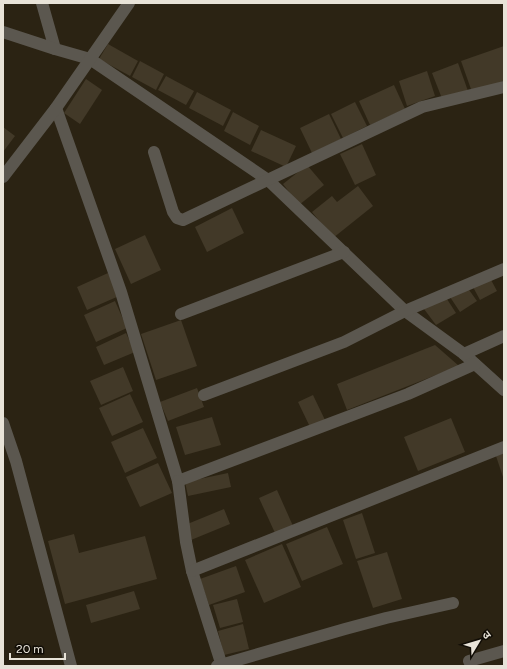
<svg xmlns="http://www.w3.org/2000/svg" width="507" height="669" font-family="Figtree,'Noto Sans Devanagari',sans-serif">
<rect width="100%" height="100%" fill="#2b2313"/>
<g fill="#423928">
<path d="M108 44 138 61 130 76 99 59Z"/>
<path d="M504 46V81L472 92 461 61Z"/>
<path d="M140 61 164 74 156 90 132 77Z"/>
<path d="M458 63 468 91 443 101 432 73Z"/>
<path d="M427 71 435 96 407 106 399 81Z"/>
<path d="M166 76 194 91 186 105 158 90Z"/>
<path d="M86 79 102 90 80 124 64 113Z"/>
<path d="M394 85 405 109 370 125 359 101Z"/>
<path d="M197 92 231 110 223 126 189 108Z"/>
<path d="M355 102 367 126 343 138 331 114Z"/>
<path d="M233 112 259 126 250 145 224 131Z"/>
<path d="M329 114 341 139 312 153 300 128Z"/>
<path d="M3 127 15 136 3 152Z"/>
<path d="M261 130 296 146 286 167 251 151Z"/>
<path d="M362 144 376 175 355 185 340 154Z"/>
<path d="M307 165 324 185 299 205 283 184Z"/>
<path d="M358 186 373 206 333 238 312 212 332 196 337 202Z"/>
<path d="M232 208 244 233 207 252 195 227Z"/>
<path d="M145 235 161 270 131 284 115 249Z"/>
<path d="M108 273 119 296 87 310 77 287Z"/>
<path d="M490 278 497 291 480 300 473 287Z"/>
<path d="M467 287 477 301 460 312 450 297Z"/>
<path d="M445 296 456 313 436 325 424 309Z"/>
<path d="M115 301 127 328 96 342 84 315Z"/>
<path d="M181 320 197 366 156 380 141 334Z"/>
<path d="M126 333 135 352 104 365 96 347Z"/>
<path d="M435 345 459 366 347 410 337 384Z"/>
<path d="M123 367 133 391 101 405 90 381Z"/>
<path d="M197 388 204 407 168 421 160 402Z"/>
<path d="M130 394 143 422 112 436 99 408Z"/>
<path d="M313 395 325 420 310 427 298 402Z"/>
<path d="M212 417 221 445 185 455 176 427Z"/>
<path d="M451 418 465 452 418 471 404 437Z"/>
<path d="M143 428 157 458 125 473 111 442Z"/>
<path d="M504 453V480L496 456Z"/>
<path d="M158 463 172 493 140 507 126 477Z"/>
<path d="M228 473 231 487 188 496 185 482Z"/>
<path d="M277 490 293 526 275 533 259 498Z"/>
<path d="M224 509 230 524 191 540 185 525Z"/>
<path d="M362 513 375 553 356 559 343 520Z"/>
<path d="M327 527 343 564 302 581 286 544Z"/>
<path d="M74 534 79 553 145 536 157 579 65 604 48 541Z"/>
<path d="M282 544 301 587 264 603 245 560Z"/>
<path d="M387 552 402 599 373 608 357 561Z"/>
<path d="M236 566 245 592 209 605 200 579Z"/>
<path d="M134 591 140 609 91 623 86 605Z"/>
<path d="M237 599 243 622 220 628 213 605Z"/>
<path d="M243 624 249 649 224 655 218 631Z"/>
</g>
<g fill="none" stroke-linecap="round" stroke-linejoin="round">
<g stroke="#5b574f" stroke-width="12">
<path d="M42 3 55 49"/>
<path d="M3 32 55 49 90 59 268 180 405 311 464 354 504 390"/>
<path d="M56 108 121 292 178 481 408 394 475 364"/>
<path d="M154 152 173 212 177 218 183 220 422 107 504 87"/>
<path d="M3 177 56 108 129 3"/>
<path d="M181 314 344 252"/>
<path d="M464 354 504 336"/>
<path d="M204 395 344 342 405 311 504 269"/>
<path d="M3 423 16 461 71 666"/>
<path d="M178 481 186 542 192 571 222 666"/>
<path d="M192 571 504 447"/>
<path d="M469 661 504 651"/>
<path d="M217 666 345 629 386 618 453 603"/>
</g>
</g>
<rect width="507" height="669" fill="none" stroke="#e8e3d8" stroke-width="8"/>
<g transform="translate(479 641) rotate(52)" stroke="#110d06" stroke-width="3" paint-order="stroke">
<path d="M0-3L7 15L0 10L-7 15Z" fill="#e8e3d8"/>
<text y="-6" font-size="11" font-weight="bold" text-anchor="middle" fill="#e8e3d8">उ</text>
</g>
<path d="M10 653v6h55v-6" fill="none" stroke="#e8e3d8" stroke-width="2"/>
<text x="16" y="653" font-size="12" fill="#e8e3d8" stroke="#110d06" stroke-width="3" paint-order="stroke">20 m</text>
</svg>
